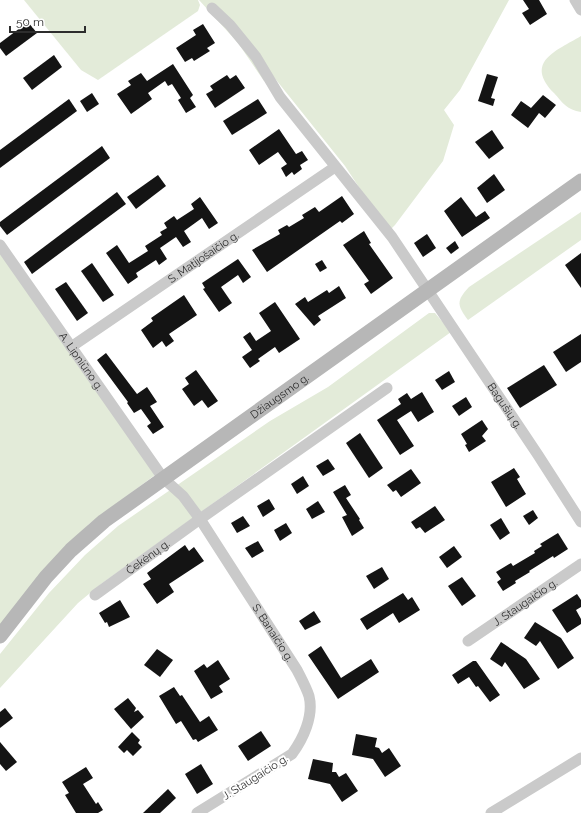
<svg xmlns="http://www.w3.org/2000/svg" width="581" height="813" font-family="Raleway,sans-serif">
<rect width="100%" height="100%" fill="#fff"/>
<g fill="#e3ebd9">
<path d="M24 0H198L200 5 198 11 98 80 81 70Z"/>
<path d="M199 0H509L460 90 444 110 454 125 443 161 395 225 391 229 376 213 345 166 273 76 264 81 238 43Z"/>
<path d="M581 36V112C567 110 563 103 554 93 524 62 556 51 581 36Z"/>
<path d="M581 212V240L468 320C457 305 456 301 469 287Z"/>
<path d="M0 251 155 475 89 524 0 627Z"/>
<path d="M429 313H435L451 332 101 584 78 603 0 688V654L49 593 85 555 118 526 270 421 328 387Z"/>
</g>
<g fill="#141414">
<path d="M523 0H539L547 14 530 25 522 13 529 9Z"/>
<path d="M28 22 37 33 6 56 0 48V43Z"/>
<path d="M203 24 215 43 207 48 210 51 194 61 192 58 185 62 176 48 196 35 193 30Z"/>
<path d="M54 55 62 67 32 90 23 78Z"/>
<path d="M173 64 193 95 190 98 196 107 186 113 178 100 181 98 172 84 168 86 165 81 148 93 152 99 131 114 117 94 131 85 128 81 141 73 147 81Z"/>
<path d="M487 74 498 77 491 98 495 99 493 106 478 101Z"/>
<path d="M227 75 230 79 236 75 245 88 215 108 206 94 213 90 210 86Z"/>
<path d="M92 93 99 104 87 112 80 101Z"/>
<path d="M543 95 556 105 545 118 539 113 528 128 511 115 521 101 531 108Z"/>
<path d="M69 99 77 111 0 168V150Z"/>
<path d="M258 99 267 113 232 135 223 121Z"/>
<path d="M279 129 296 154 302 151 308 160 300 165 302 169 294 175 292 172 286 177 281 168 287 164 278 152 259 165 249 150Z"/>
<path d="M492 130 504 148 489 159 475 142Z"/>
<path d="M102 146 110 158 7 235 0 226V222Z"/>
<path d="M494 174 505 190 487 203 477 188Z"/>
<path d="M158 175 166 186 136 209 127 197Z"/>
<path d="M117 192 126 204 32 274 24 262Z"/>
<path d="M342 196 354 214 342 223 340 221 267 272 252 250 280 234 278 230 287 225 289 227 304 218 302 215 315 207 319 212Z"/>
<path d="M200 197 218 223 209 229 202 218 184 231 191 242 183 247 176 237 160 248 167 259 159 265 156 260 136 273 138 277 128 284 106 253 117 245 129 263 148 251 145 246 162 235 160 232 167 228 164 223 174 216 177 220 194 209 191 204Z"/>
<path d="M461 197 476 217 485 211 490 218 462 237 444 211Z"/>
<path d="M364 231 371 243 369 244 393 278 371 294 364 284 369 281 343 245Z"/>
<path d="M427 234 436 248 423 257 414 243Z"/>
<path d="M455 241 459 248 451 254 446 248Z"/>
<path d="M581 253V288L565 265Z"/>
<path d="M238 259 251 277 243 283 238 275 221 287 232 303 219 312 203 289 205 288 202 283Z"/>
<path d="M322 260 327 268 320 272 315 264Z"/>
<path d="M92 263 114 295 103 302 81 271Z"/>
<path d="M66 282 88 313 77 321 55 289Z"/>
<path d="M339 286 346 298 318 316 321 320 314 326 295 304 305 297 308 302 327 290 329 293Z"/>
<path d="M184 295 197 315 169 334 174 341 166 347 162 341 153 348 141 330 153 321 151 318Z"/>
<path d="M275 302 300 339 279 353 275 347 258 359 260 361 250 368 242 357 252 350 243 337 250 332 256 341 271 331 259 313Z"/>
<path d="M581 334V362L566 372 553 352Z"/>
<path d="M106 353 137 394 147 387 157 402 150 406 164 427 153 434 147 426 151 423 141 409 134 413 127 403 128 402 97 360Z"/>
<path d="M544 365 557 385 520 408 507 388Z"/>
<path d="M196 370 218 401 208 408 202 400 194 406 182 389 189 384 185 378Z"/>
<path d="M449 371 455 382 442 390 435 380Z"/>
<path d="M422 392 434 412 418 422 411 411 397 420 414 446 400 455 377 420 401 404 398 399 407 393 411 399Z"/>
<path d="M466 397 472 407 459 416 452 406Z"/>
<path d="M482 420 488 429 482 436 486 441 469 452 465 445 467 444 461 434Z"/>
<path d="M360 433 383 468 369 478 346 443Z"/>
<path d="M328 459 335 469 323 476 316 466Z"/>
<path d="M514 468 520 477 517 479 526 494 506 507 491 482Z"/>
<path d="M411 469 421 483 401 497 396 490 393 492 387 485Z"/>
<path d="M303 476 309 486 297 494 291 484Z"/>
<path d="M345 485 351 495 346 498 360 519 359 520 364 528 352 536 342 517 347 515 333 492Z"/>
<path d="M269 499 275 509 263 517 257 506Z"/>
<path d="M318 501 325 512 312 519 306 509Z"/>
<path d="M435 506 445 520 425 533 420 527 416 529 411 522Z"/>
<path d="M533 510 538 518 529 525 523 516Z"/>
<path d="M243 516 250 526 237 533 231 523Z"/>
<path d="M501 518 510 533 500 540 490 525Z"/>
<path d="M286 523 292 533 280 541 274 530Z"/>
<path d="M558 533 568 549 554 558 553 556 529 571 530 572 515 581 516 583 503 591 497 582 501 579 496 572 511 563 513 566 535 553 534 551 542 546 540 544Z"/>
<path d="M258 541 264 551 252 558 245 548Z"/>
<path d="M185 545 189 551 194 547 204 561 169 584 174 592 157 604 143 584 151 579 147 573Z"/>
<path d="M454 546 462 557 447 568 439 557Z"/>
<path d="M382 567 389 579 374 589 366 576Z"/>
<path d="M462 577 476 596 462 606 448 586Z"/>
<path d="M403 593 408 600 412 597 420 610 399 623 393 613 367 630 360 619Z"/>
<path d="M577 594 581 600V607L576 610 581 619V624L567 633 552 610Z"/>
<path d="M120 600 130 617 109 627 107 622 105 623 99 613Z"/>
<path d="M314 611 321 622 305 630 299 621Z"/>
<path d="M535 622 561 638 574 658 558 669 540 641 536 646 524 638Z"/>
<path d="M501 642 526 659 540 679 524 689 505 662 502 667 490 659Z"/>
<path d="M321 646 341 678 371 659 379 672 338 699 308 655Z"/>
<path d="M157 649 173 660 160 677 144 665Z"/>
<path d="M218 660 230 679 219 686 223 692 211 699 194 671 204 664 207 668Z"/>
<path d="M473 661H476L500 695 490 702 478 686 476 687 469 677 458 684 452 675Z"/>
<path d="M174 687 180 696 182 695 200 722 209 716 218 730 198 742 196 739 193 740 181 721 176 724 159 696Z"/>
<path d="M128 698 136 708 134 712 138 710 144 717 131 729 114 709Z"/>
<path d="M5 708 13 718 0 728V712Z"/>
<path d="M261 731 271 746 248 761 238 746Z"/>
<path d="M132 732 140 740 138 743 142 747 133 756 127 750 124 753 118 747Z"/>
<path d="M356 734 377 738 375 747 379 748 382 753 389 748 401 766 385 777 373 759 352 755Z"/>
<path d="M0 742 17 762 6 771 0 764Z"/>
<path d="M313 759 333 763 332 772H336L339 777 346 773 358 791 342 802 330 784 308 779Z"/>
<path d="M201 764 213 784 197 794 185 774Z"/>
<path d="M86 767 93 778 83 784 96 804 98 802 103 810 98 813H76L65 795 69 793 62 782Z"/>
<path d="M168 789 176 798 160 813H143Z"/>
</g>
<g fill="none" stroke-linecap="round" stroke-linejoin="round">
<g stroke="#cacaca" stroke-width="11">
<path d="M575 0 581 10"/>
<path id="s1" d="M212 8 230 25 256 57 280 97 392 237 538 455 581 522"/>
<path id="s2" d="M0 245 163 478 183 496 200 519 297 670C301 678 306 687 309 696 314 716 303 739 292 754L197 813"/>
<path id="s3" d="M71 347 335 167"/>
<path id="s4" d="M95 595 200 519 387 388"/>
<path id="s5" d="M468 641 581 564"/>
<path d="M491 813 581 758"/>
</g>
<path stroke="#b7b7b7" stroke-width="15" id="s6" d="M0 636 46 577 71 550 104 521 581 181"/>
</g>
<g text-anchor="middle" stroke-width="4" stroke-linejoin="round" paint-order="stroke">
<g font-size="11" fill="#2d2d2d" stroke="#fff">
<text dy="4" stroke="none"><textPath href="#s3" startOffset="160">S. Matijošaičio g.</textPath></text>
<text dy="4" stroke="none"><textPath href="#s2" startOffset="142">A. Lipniūno g.</textPath></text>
<text dy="4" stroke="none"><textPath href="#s6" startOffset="371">Džiaugsmo g.</textPath></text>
<text dy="4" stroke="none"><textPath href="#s1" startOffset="495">Bagušių g.</textPath></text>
<text dy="4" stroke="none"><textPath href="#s4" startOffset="65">Čekėnų g.</textPath></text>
<text dy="4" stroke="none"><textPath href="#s5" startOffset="69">J. Staugaičio g.</textPath></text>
<text dy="4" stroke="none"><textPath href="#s2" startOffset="475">S. Banaičio g.</textPath></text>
<text transform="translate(255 777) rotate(-32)" y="4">J. Staugaičio g.</text>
</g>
</g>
<path d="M10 26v6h75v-6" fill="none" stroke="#2d2d2d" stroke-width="2"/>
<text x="16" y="26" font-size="12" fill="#2d2d2d" stroke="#ffffff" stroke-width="3" paint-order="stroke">50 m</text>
</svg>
